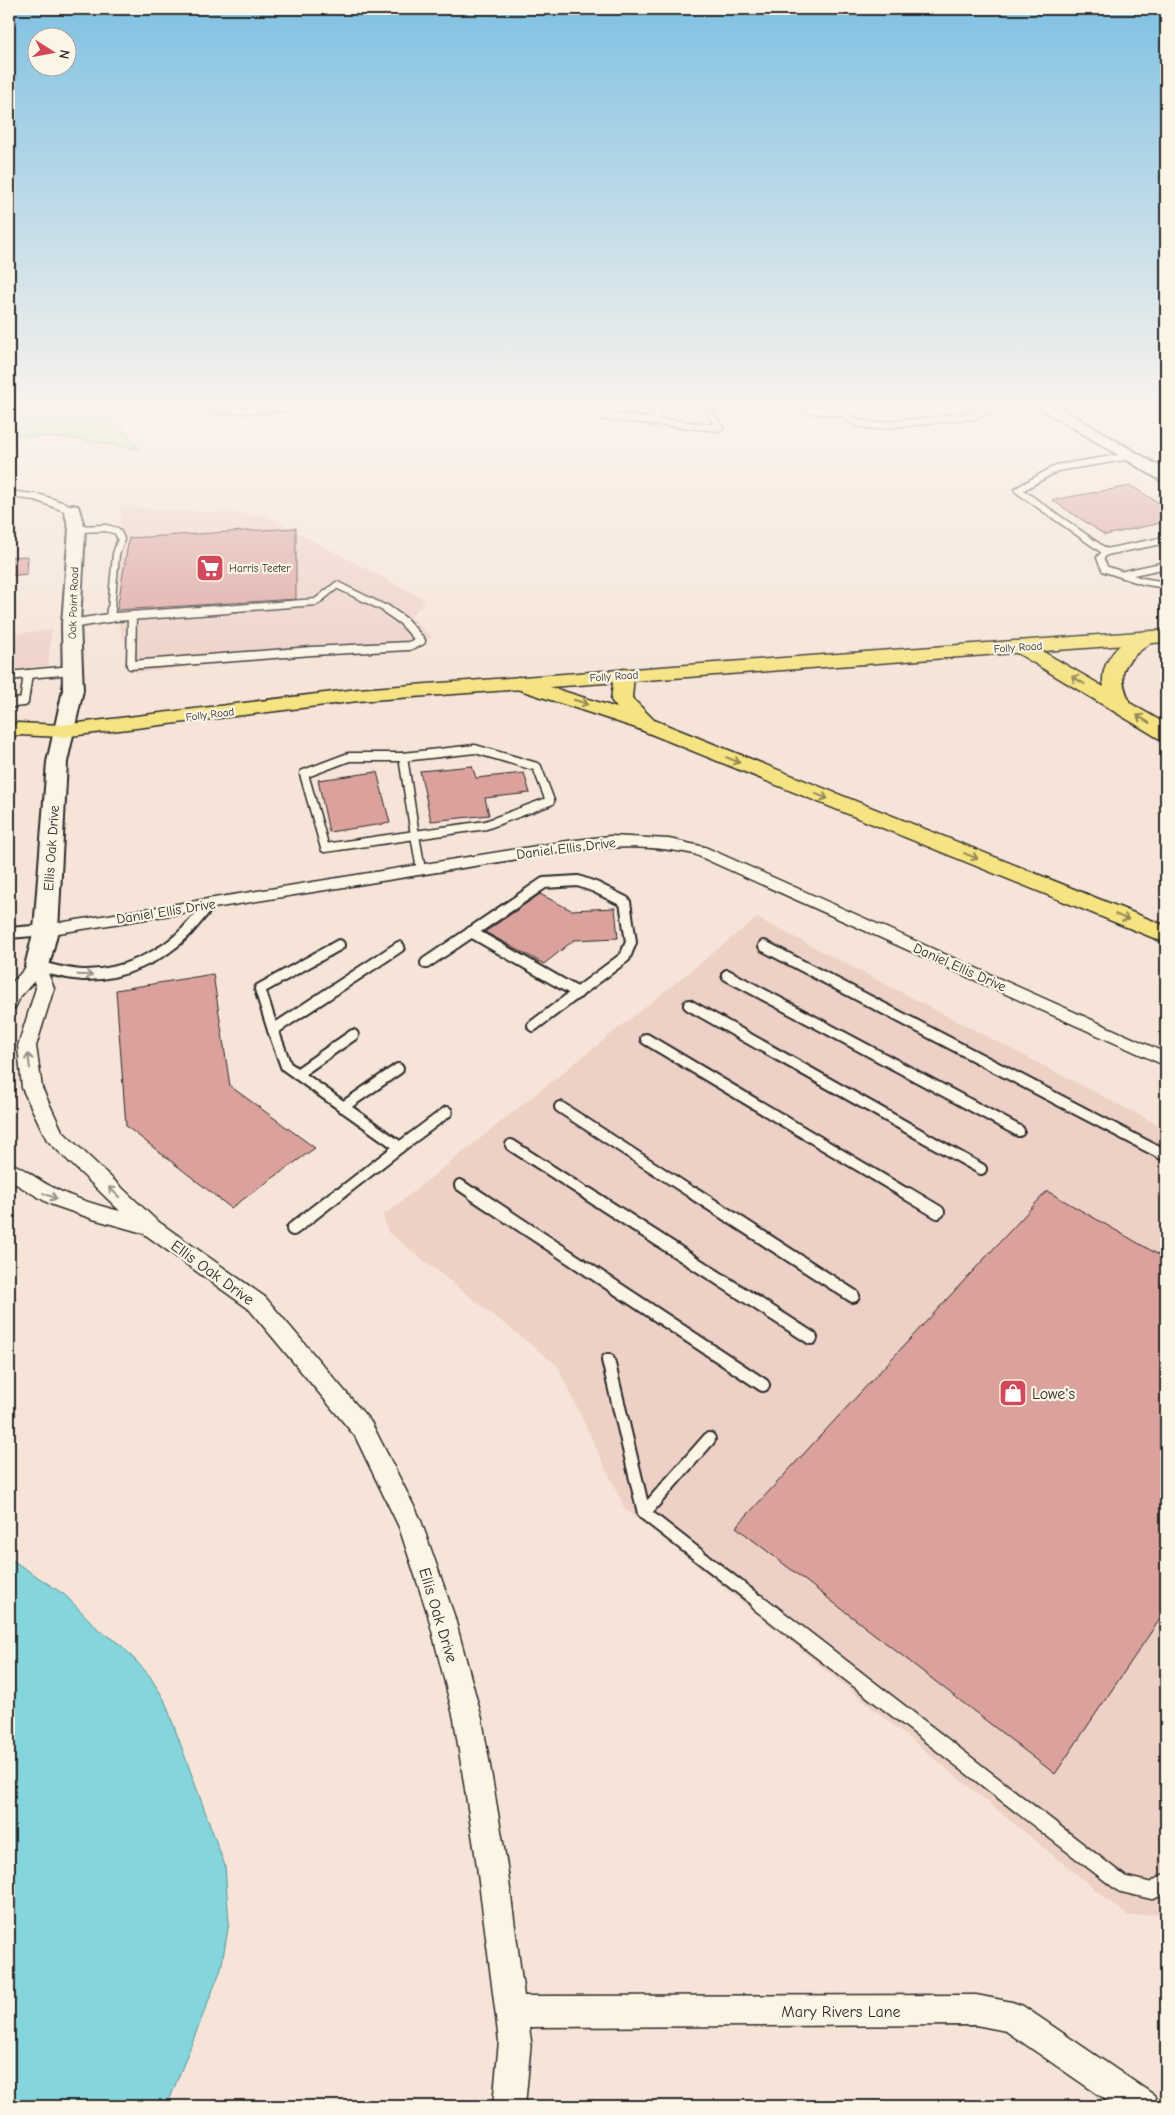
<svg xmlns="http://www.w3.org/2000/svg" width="1175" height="2115" font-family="'Comic Neue',sans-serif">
<rect width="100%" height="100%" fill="#f5e4d7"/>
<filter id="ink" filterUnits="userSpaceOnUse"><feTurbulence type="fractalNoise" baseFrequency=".02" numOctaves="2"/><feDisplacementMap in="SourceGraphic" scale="10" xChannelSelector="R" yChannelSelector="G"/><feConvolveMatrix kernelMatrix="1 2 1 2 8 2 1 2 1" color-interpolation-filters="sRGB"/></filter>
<g filter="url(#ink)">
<g fill="#edd0c6">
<path d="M121 507 265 515 425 600 411 617 432 637 385 653 361 645 136 673 118 624Z"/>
<path d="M52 630 48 666 9 669V634Z"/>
<path d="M757 918 1166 1129V1913L1128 1916 662 1537 625 1509 557 1365 388 1232 383 1216Z"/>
</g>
<path fill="#b8ecac" stroke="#728c6c" d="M9 402 81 410 120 426 139 449 71 438 9 435Z"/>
<path fill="#84d5dc" stroke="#609195" d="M9 1558 65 1595 100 1631 121 1645 149 1675 164 1699 225 1866 229 1923 221 1969 167 2106H9Z"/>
<g fill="#dba19d" stroke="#2b2b2b">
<path d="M1131 486 1166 507V522L1105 535 1052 500Z"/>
<path d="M296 528V599L117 610 129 538Z"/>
<path d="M28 556 27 574 9 576V557Z"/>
<path d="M472 766 476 778 524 773 530 793 485 798 489 815 431 821 420 771Z"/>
<path d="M377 772 390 823 329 832 318 780Z"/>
<path d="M540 894 571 910 615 908 618 938 574 940 544 964 485 932Z"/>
<path d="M213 974 230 1086 315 1148 231 1208 126 1126 116 990Z"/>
<path d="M1047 1191 1166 1259V1610L1055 1774 736 1527Z"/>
</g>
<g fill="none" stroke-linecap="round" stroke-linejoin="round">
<defs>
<g id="lane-far4">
<path d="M795 402 811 410 841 412"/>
<path d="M832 402 841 412 856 423 875 426 972 416 1012 402"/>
<path d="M592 403 600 416 720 428 704 402"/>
<path d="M654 423 660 406"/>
<path d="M77 529 106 528 117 531 121 539 116 554 111 610"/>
<path d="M1166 540 1106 552 1100 558 1105 569 1142 581 1166 585"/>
<path d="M1106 552 1018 490 1057 468 1131 456"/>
<path d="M1124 574 1166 565"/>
<path d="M211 610 316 602 337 585 388 610"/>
</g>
<g id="lane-far3">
<path d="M132 616 131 665 312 651 409 646 421 641 403 621 386 609"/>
<path d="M110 618 111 609"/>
<path d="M71 624 115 617 228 609"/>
<path d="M28 674 72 670"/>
<path d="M9 676 28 674 24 702 13 703"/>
<path d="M403 757 415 835"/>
<path d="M403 757H349L304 774 325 848 415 835"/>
<path d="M403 757 475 749 537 767 550 801 486 825 415 835"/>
<path d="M415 835 421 870"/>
</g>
<g id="lane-far2">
<path d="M471 932 578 993"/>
<path d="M9 933 45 930"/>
<path d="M764 946 1166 1156"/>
<path d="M426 963 544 883 578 881 595 887 625 902 631 942 625 957 533 1026"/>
<path d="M37 966C52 970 67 974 83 975 120 976 162 957 187 931 195 922 202 913 210 904"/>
<path d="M727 975 1019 1131"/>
<path d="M689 1005 981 1169"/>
<path d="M273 1030 260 989 339 945"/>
<path d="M646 1039 910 1196"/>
<path d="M297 1074 353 1035"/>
<path d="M343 1107 398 1069"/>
<path d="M560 1107 697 1196"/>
<path d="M511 1145 590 1196"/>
<path d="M400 1147 447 1112"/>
<path d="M460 1185 476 1196"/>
<path d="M337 1196 400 1147 286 1066 273 1030 399 947"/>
</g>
<g id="lane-far1">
<path d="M474 1194 763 1385"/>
<path d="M588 1194 811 1338"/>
<path d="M695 1194 853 1296"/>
<path d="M908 1194 938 1212"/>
<path d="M293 1229 338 1194"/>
<path d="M608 1360 644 1513 761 1604"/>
<path d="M644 1513 709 1439"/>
</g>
<path id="lane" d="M759 1603 1122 1884 1152 1891 1166 1882"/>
<g id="street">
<path d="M139 402C176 402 213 408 250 407 289 406 327 400 365 402L360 405 252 413H218L144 405Z"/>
<path d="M9 491 41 495 76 507 78 510 72 514 35 500 9 497Z"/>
<path d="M610 836 669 839 705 847 1166 1053V1066L694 854C651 845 612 846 568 851L46 935 40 934 37 930 40 926 46 925 568 841Z"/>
<path d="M37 960 43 962 54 988 36 1046 42 1088 62 1131 156 1220 265 1297 371 1422 420 1518 454 1615 482 1719 507 1866 524 1996 976 1995 1012 2002 1023 2006 1154 2095 1159 2106H1115L1006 2031 976 2025 529 2027 531 2041 525 2106H493L499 2041 477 1866 454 1719 428 1615 399 1527 355 1436 249 1309 143 1233 93 1219 50 1204 9 1180V1163C24 1167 36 1179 50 1186 72 1198 96 1205 120 1211L47 1140 22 1088 18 1046 36 988 34 981 20 997 15 1008 9 1010V986L31 962Z"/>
</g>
<g id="secondary">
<path d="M1033 402H1050L1166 470V482L1160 480 1035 405Z"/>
<path d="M72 505 78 506 85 529 80 624 83 690 67 762 58 930 49 966 46 972 37 974 28 972 25 966 34 930 47 762 63 690 62 624 69 529 64 510 66 506Z"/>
</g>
<path id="primary" d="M1166 630V642L358 701 62 737 18 735 9 737V725L18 723 62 725 358 689Z"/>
<g id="highway">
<path d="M1146 631 1153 633 1156 637C1152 643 1146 646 1141 650 1118 667 1120 678 1130 703L1166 724V739L1158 738 1014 651 1011 647 1014 643 1021 641 1028 643 1104 687C1098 662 1122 637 1146 631Z"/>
<path d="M624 669 631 671 634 675 632 698 654 720 1166 926V943L636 728 511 687 508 683 511 679 518 677 617 708 611 700 614 675 617 671Z"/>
</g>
</defs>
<use href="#lane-far4" stroke="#2b2b2b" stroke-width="9"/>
<use href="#lane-far3" stroke="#2b2b2b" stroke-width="11"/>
<use href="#lane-far2" stroke="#2b2b2b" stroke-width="14"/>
<use href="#lane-far1" stroke="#2b2b2b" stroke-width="16"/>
<use href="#lane" stroke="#2b2b2b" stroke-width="19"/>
<use href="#street" stroke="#2b2b2b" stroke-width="3"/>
<use href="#secondary" stroke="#2b2b2b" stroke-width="4"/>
<use href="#primary" stroke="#2b2b2b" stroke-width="3"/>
<use href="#highway" stroke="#2b2b2b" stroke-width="3"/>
<use href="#lane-far4" stroke="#fcf5e5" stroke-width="6"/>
<use href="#lane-far3" stroke="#fcf5e5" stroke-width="8"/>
<use href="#lane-far2" stroke="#fcf5e5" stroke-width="10"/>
<use href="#lane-far1" stroke="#fcf5e5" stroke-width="12"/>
<use href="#lane" stroke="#fcf5e5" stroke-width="16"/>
<use href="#street" fill="#fcf5e5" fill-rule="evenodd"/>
<use href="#secondary" fill="#fcf5e5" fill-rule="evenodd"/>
<use href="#primary" fill="#f6e381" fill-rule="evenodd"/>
<use href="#highway" fill="#f6e381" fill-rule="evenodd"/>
</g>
<defs><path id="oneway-shaft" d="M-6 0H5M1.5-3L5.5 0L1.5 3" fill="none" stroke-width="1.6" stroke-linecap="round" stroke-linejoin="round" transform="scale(1.25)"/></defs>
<g stroke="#908756">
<use href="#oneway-shaft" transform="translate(1078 680) rotate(-149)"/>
<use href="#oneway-shaft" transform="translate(581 702) rotate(17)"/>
<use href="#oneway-shaft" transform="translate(1143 719) rotate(-149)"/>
<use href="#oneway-shaft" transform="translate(733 760) rotate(22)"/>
<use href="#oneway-shaft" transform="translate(821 796) rotate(22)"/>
<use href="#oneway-shaft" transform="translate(971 856) rotate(22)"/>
<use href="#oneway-shaft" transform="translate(1122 917) rotate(22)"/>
</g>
<g stroke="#949088">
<use href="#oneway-shaft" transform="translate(85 975) rotate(2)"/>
<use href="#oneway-shaft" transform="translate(29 1061) rotate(-97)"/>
<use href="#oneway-shaft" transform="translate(114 1192) rotate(-136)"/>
<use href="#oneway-shaft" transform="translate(50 1196) rotate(23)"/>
</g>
</g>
<linearGradient id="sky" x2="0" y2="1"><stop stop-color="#80c1e3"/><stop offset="0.58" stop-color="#faf3ed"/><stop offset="1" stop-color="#faf3ed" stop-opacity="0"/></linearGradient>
<rect width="1175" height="698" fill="url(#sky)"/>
<defs>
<symbol id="supermarket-square" viewBox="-11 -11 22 22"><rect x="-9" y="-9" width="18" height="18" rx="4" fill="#d1495b" stroke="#fcf5e5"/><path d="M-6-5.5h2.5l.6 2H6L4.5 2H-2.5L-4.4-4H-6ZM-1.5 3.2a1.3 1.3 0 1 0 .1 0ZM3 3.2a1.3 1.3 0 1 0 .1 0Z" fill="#fff"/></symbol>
<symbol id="shop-square" viewBox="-11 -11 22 22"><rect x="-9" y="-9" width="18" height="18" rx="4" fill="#d1495b" stroke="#fcf5e5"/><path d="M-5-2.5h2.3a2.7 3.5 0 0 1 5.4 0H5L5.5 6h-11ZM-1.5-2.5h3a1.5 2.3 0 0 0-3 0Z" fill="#fff"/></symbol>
</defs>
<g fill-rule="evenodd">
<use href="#supermarket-square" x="194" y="552" width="32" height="32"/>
<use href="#shop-square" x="997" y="1377" width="32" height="32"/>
</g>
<g text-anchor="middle" stroke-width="4.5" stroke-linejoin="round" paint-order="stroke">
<g font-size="11" fill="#2b2b2b" stroke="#fcf5e5" text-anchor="start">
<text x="229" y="572">Harris Teeter</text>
</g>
<g font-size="11" fill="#2b2b2b" stroke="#fcf5e5">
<text transform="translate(73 603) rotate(-88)" y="4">Oak Point Road</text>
<text transform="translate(1018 647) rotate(-4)" y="4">Folly Road</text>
<text transform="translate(614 676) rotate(-4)" y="4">Folly Road</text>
<text transform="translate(210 714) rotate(-7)" y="4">Folly Road</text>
</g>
<g font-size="14" fill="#2b2b2b" stroke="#fcf5e5">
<text transform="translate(51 848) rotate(-86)" y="5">Ellis Oak Drive</text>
<text transform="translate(566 848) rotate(-7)" y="5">Daniel Ellis Drive</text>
<text transform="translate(166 911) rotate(-9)" y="5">Daniel Ellis Drive</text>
<text transform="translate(960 967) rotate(24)" y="5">Daniel Ellis Drive</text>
</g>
<g font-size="16" fill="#2b2b2b" stroke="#fcf5e5">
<text transform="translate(213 1272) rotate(36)" y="6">Ellis Oak Drive</text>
<text transform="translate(439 1615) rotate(73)" y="6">Ellis Oak Drive</text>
<text x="841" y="2017">Mary Rivers Lane</text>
</g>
<g font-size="16" fill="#2b2b2b" stroke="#fcf5e5" text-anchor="start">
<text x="1032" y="1399">Lowe's</text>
</g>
</g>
<rect width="1175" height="2115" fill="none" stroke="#fcf5e5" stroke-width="30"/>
<rect x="15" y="15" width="1145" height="2085" fill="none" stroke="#2b2b2b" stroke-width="2" filter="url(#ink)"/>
<g transform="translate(52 52) rotate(101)"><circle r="24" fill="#fcf5e5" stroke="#a8a49b"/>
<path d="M0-4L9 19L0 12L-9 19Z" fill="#d1495b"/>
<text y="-8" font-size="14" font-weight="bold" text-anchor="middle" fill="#2b2b2b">N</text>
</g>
</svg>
